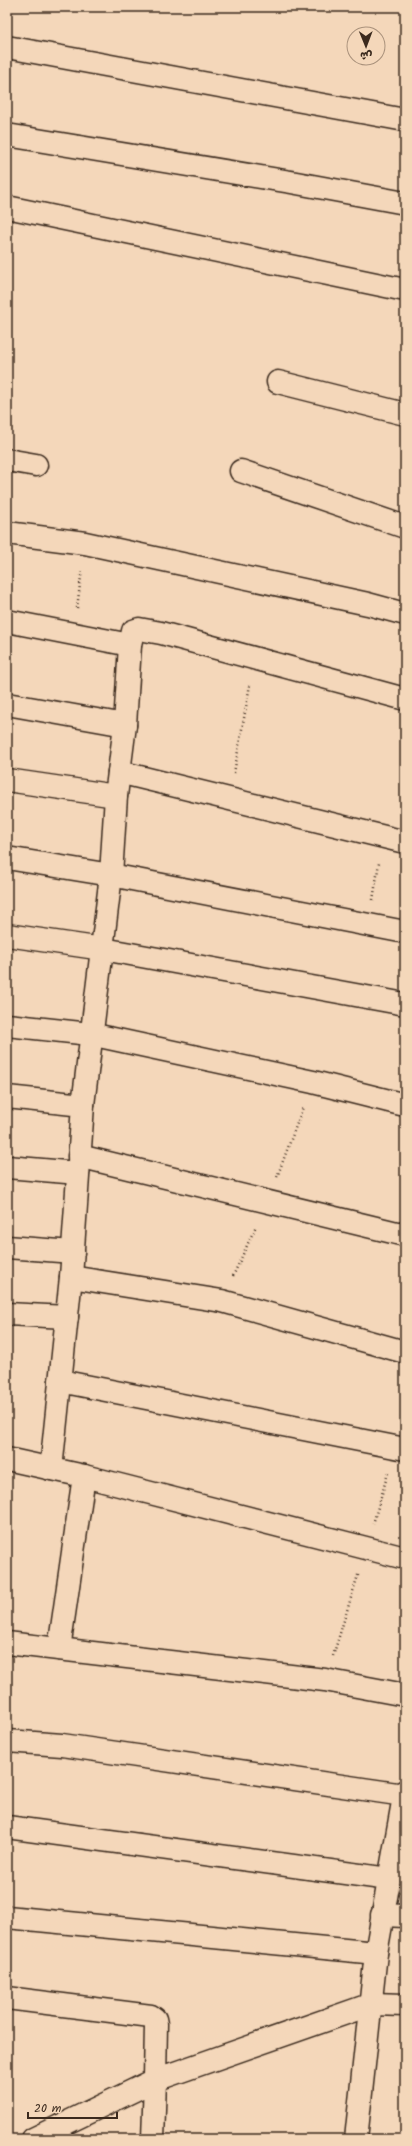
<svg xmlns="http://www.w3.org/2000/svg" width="412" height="2146" font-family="Kalam,'Playpen Sans Arabic',sans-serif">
<rect width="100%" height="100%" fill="#f4d7ba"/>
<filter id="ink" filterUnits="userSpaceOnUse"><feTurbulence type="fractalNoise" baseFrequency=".025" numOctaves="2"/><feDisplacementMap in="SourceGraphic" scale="8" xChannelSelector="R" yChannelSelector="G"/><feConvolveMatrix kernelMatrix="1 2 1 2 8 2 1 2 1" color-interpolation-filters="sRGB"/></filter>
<g filter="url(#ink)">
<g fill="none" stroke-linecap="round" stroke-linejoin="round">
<defs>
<g id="street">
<path d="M7 47 405 120"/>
<path d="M7 135 291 182 405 203"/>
<path d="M7 207 405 290"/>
<path d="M278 382 405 414"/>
<path d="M7 460 36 465"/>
<path d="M241 471 405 527"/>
<path d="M7 533 85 543 368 604 405 614"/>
<path d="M7 621 130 645"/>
<path d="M7 704 125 725"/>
<path d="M119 772 405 842"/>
<path d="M7 780 116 796"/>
<path d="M7 858 111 875 405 932"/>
<path d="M7 935 103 949 405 1004"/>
<path d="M7 1025 90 1034 313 1082 405 1105"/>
<path d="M7 1097 83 1105 71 1277 51 1469"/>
<path d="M83 1105 111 875 116 796 125 725 130 645 133 631 139 629 161 633 405 699"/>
<path d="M79 1156 405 1235"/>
<path d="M7 1167 78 1173"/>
<path d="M7 1247 73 1252"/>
<path d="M71 1277 222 1301 405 1352"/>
<path d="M7 1314 67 1317"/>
<path d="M60 1381 405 1449"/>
<path d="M7 1459 84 1476 405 1558"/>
<path d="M7 1643 325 1680 405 1695"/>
<path d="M59 1649 84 1476"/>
<path d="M7 1741 62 1745 404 1795"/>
<path d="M7 1827 389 1879"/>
<path d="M382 1915 405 1916"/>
<path d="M7 1917 376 1953"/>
<path d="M7 1998 151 2016 155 2019 156 2024 155 2080 372 2004 405 2005"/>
<path d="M33 2139 155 2080 153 2139"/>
<path d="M356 2139 376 1953 405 1791"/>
</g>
</defs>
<use href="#street" stroke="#3b2a1e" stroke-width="25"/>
<g stroke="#3b2a1e" stroke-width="2.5" stroke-dasharray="1 3" stroke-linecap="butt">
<path d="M77 608 82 569"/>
<path d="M234 773 250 685"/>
<path d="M373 900 379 863"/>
<path d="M277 1177 303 1107"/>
<path d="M233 1276 256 1226"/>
<path d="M401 1421 405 1404"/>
<path d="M373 1524 388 1473"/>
<path d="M333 1656 359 1572"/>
</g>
<use href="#street" stroke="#f4d7ba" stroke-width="22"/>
</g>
</g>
<rect width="412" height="2146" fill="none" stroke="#f4d7ba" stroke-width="24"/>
<rect x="12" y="12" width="388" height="2122" fill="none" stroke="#3b2a1e" stroke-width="1.5" filter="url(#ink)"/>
<g transform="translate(366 46) rotate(179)"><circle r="19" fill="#f4d7ba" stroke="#aa927c"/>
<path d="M0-3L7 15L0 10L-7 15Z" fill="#3b2a1e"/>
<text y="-6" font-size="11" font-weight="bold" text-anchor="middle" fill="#3b2a1e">ش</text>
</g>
<path d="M28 2112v6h89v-6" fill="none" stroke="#3b2a1e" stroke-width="2"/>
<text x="34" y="2112" font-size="12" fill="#3b2a1e" stroke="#f4d7ba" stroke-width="3" paint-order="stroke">20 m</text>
</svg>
